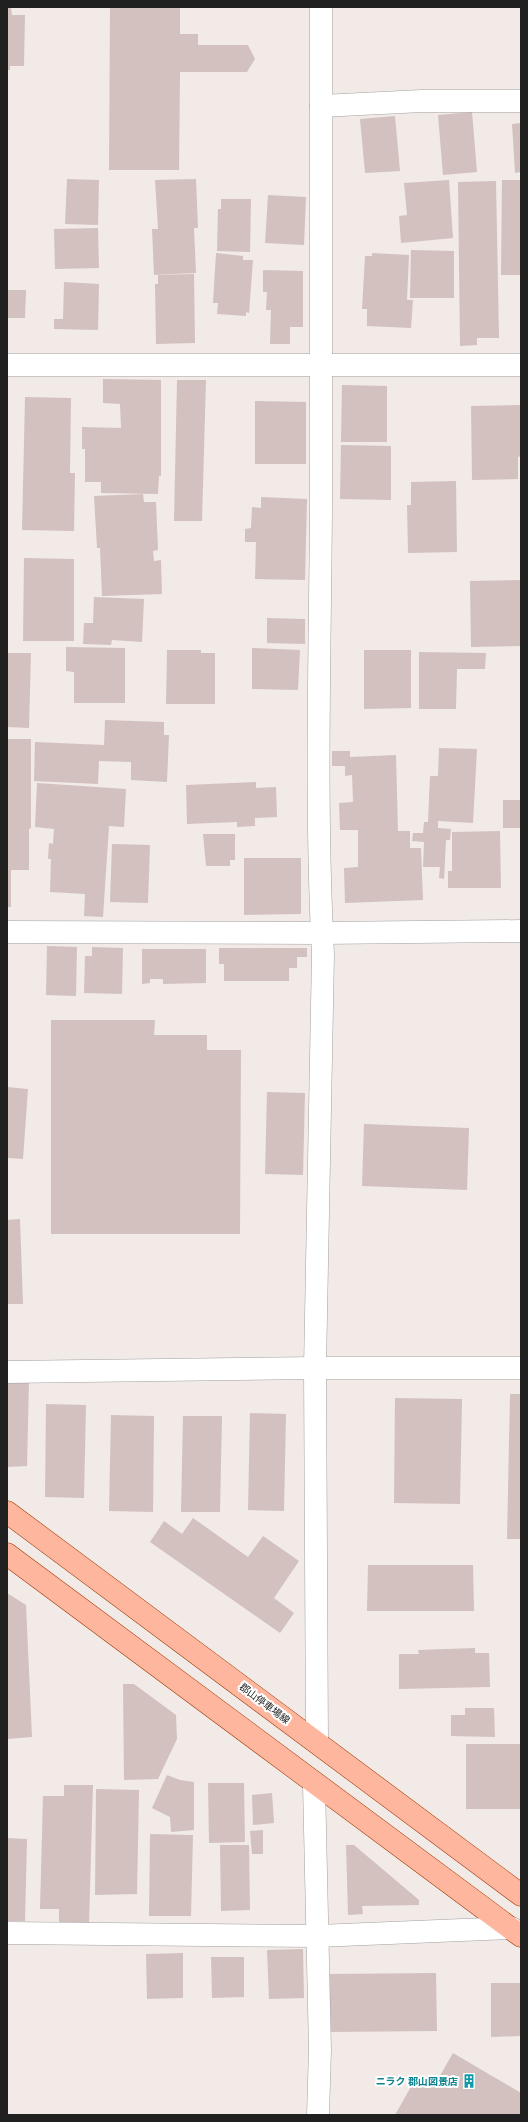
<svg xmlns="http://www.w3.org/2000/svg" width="528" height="2122" font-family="'IBM Plex Sans','Noto Sans JP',sans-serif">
<rect width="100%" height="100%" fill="#f1eae6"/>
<g fill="#d2c1bf">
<path d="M110 7H180V34H198V45H248L255 59 247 72H180L179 170H109Z"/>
<path d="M7 8H11L12 15H25L24 66H10V70H7Z"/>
<path d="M472 112 477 172 443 175 438 115Z"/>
<path d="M395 116 400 171 365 173 360 119Z"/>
<path d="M521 123V172L515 173 512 124Z"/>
<path d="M67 179 99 180 98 225 65 224Z"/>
<path d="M196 179 198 228H194L196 273 154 275 152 229H158L155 180Z"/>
<path d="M449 180 453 238 401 243 399 216 407 215 404 183Z"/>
<path d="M502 180H521V275H501Z"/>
<path d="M496 181 499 338H477V345L460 346 458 182Z"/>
<path d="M268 195 306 197 304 245 265 243Z"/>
<path d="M221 199H251L250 252 217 251 218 209H221Z"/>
<path d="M98 228 99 268 55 269 54 229Z"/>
<path d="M411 250 454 251V298H410Z"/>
<path d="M216 253 243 256V260H253L249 313 246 312V316L217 314 218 303H213Z"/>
<path d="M372 253 409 255 407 300H413L411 328 367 326V309H362L365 256H372Z"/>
<path d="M263 270 303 271V327H290V344H270L271 310H266L267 292H263Z"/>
<path d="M194 274 195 343 156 344 155 284H158V275Z"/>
<path d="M64 282 99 284 98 330 54 329V319H63Z"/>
<path d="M7 290H26L25 318H7Z"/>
<path d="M103 379 161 380V476H159L158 494 101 493V482H85V449H82V427L121 428 120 404 103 403Z"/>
<path d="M177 380H206L202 521H174Z"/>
<path d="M342 385 387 386V442H341Z"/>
<path d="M25 397 71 398 70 473H75L74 531 22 530Z"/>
<path d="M255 401 306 402V464H255Z"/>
<path d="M521 405V456L518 457V479L472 480 471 406Z"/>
<path d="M341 445 391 446V500L340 499Z"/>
<path d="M456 481 457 552 408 553 407 505H411V482Z"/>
<path d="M143 494 144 502H156L158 550 153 551 154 561 161 560 162 594 102 596 100 548H97L94 496Z"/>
<path d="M261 497 307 499 305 580 255 579 256 542H245V529L251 528 252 507 261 508Z"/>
<path d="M24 558 74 559V641H23Z"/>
<path d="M521 580V646L471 647 470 581Z"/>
<path d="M94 597 144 599 142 642 112 640 111 645 83 644 84 623H93Z"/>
<path d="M267 618 305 619V644L267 643Z"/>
<path d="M66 647 125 648V703H74V672L66 671Z"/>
<path d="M252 648 300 650 298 690 252 689Z"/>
<path d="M167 650H201V653H215V704H166Z"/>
<path d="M364 650H411V708L364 709Z"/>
<path d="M419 652 486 653 485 669H457L456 709H419Z"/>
<path d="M7 653H31L29 728 7 727Z"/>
<path d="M105 720 164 722V735H169L167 782 131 780V762L99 761 98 784 34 781 35 742 104 745Z"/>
<path d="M7 739H31V828L29 829V870H11V907H7Z"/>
<path d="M439 748 477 749 473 823 438 821V828L451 829 450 840H446L444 879 439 878 440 867H423L424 842 412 841 413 833H423L424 822H428L430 776H438Z"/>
<path d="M332 751H350V757L396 755 398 831H410V848H421L423 900 345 903 344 868 358 867V830H340L339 803 353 802 352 775 345 776V766H332Z"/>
<path d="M256 782V788L276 787 277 817 255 818V826L237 827V822L187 824 186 785Z"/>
<path d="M37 783 126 789 124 827 109 826 103 917 84 916 85 894 50 892 51 859H48L49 843 53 844 54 829 35 827Z"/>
<rect x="503" y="800" width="18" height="28"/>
<path d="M500 831 501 888H448V871H452V832Z"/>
<path d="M203 834H235V860H230V866H206Z"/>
<path d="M112 844 150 845 148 903 110 902Z"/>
<path d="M244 858H301V914L244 915Z"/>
<path d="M47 946 77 947 76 996 46 995Z"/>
<path d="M92 947 123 948 122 994 84 993 85 956H92Z"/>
<path d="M219 948H307V957H297V968H289V981H224V964H219Z"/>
<path d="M142 949H206V983L163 984V979H150V983L142 984Z"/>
<path d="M51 1020H155L154 1035H207V1050H241L240 1234H51Z"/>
<path d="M7 1087 28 1089 23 1159 7 1158Z"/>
<path d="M267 1092 305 1093 303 1175 265 1174Z"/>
<path d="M364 1124 469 1128 467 1190 362 1186Z"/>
<path d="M20 1219 23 1304H7V1220Z"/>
<path d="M7 1380 29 1381 27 1466 7 1467Z"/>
<path d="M510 1394H521V1539H507Z"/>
<path d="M395 1398 462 1399 460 1504 394 1503Z"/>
<path d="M46 1404 86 1405 84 1498 45 1497Z"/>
<path d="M250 1413 286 1414 284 1511 248 1510Z"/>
<path d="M111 1415 154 1416 153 1512 109 1511Z"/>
<path d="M183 1416H222L220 1512H181Z"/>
<path d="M193 1518 248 1557 263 1536 299 1561 274 1598 294 1613 280 1633 150 1542 164 1521 182 1534Z"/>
<path d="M368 1565H473L474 1611H367Z"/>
<path d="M7 1593 26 1605 32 1737 7 1739Z"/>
<path d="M475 1648V1653H489L490 1687 399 1689V1654H419L418 1650Z"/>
<path d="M123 1684H134L176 1715 177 1739 158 1779 124 1780Z"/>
<path d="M465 1708H494L495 1737 451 1736V1715H465Z"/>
<rect x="466" y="1744" width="55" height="65"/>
<path d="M167 1775 180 1780 194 1782V1830L171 1832 170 1817 152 1808Z"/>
<path d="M208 1783H244L245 1842 209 1843Z"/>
<path d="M64 1785H93L89 1923 59 1922V1909H40L43 1796H64Z"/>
<path d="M96 1789 139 1790 137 1894 95 1895Z"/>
<path d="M272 1793 274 1823 253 1825 252 1795Z"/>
<path d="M263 1830V1854H252L250 1831Z"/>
<path d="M150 1834 193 1835 191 1916H149Z"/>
<path d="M7 1838 27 1839 25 1921H7Z"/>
<path d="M220 1845H249L250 1910 221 1911Z"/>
<path d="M346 1845H354L419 1900V1905L362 1906 363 1914 348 1915Z"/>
<path d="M303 1949 304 1998 269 1999 267 1950Z"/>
<path d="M183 1953V1998L147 1999 146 1954Z"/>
<path d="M211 1957H244V1997L212 1998Z"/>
<path d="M436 1973 437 2031 329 2032V1974Z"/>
<path d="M491 1983H521V2036L491 2037Z"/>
<path d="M453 2053 521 2093V2115H395L417 2076 434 2086Z"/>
</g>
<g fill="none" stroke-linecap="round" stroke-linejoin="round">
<defs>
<g id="minor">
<path d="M321 106 422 101H521"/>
<path d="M7 365H521"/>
<path d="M7 932 322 933 521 931"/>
<path d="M7 1372 315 1368H521"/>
<path d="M317 1742 315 1368 323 954C315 805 320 656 321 507 322 340 320 174 321 7"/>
<path d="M314 1784 320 2050 318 2115"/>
<path d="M7 1933 318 1936 512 1928"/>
</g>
<g id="major">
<path d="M7 1512 521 1895"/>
<path d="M7 1554 521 1936"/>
</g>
</defs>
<use href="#minor" stroke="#a1a1a1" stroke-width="23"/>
<use href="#major" stroke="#9d3700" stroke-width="23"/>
<use href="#minor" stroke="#fff" stroke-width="22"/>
<use href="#major" stroke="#ffb69e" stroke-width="22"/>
</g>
<defs>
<symbol id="building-bare" viewBox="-9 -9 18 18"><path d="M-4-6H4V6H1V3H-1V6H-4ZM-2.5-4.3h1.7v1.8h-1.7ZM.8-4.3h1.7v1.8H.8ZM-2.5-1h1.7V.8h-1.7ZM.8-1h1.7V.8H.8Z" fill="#0f9aa8" stroke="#fff" stroke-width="2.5" paint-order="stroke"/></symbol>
</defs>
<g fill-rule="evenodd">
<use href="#building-bare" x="459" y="2071" width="20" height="20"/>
</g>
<g text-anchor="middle" stroke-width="4" stroke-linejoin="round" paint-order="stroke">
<g font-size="10" fill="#202020" stroke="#fff">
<text transform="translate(265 1703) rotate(37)" y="4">郡山停車場線</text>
</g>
<g font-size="10" font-weight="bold" fill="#0d838f" stroke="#fff" text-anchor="end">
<text x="458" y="2085">ニラク 郡山図景店</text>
</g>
</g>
<rect width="528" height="2122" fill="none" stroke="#202020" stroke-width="16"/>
</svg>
